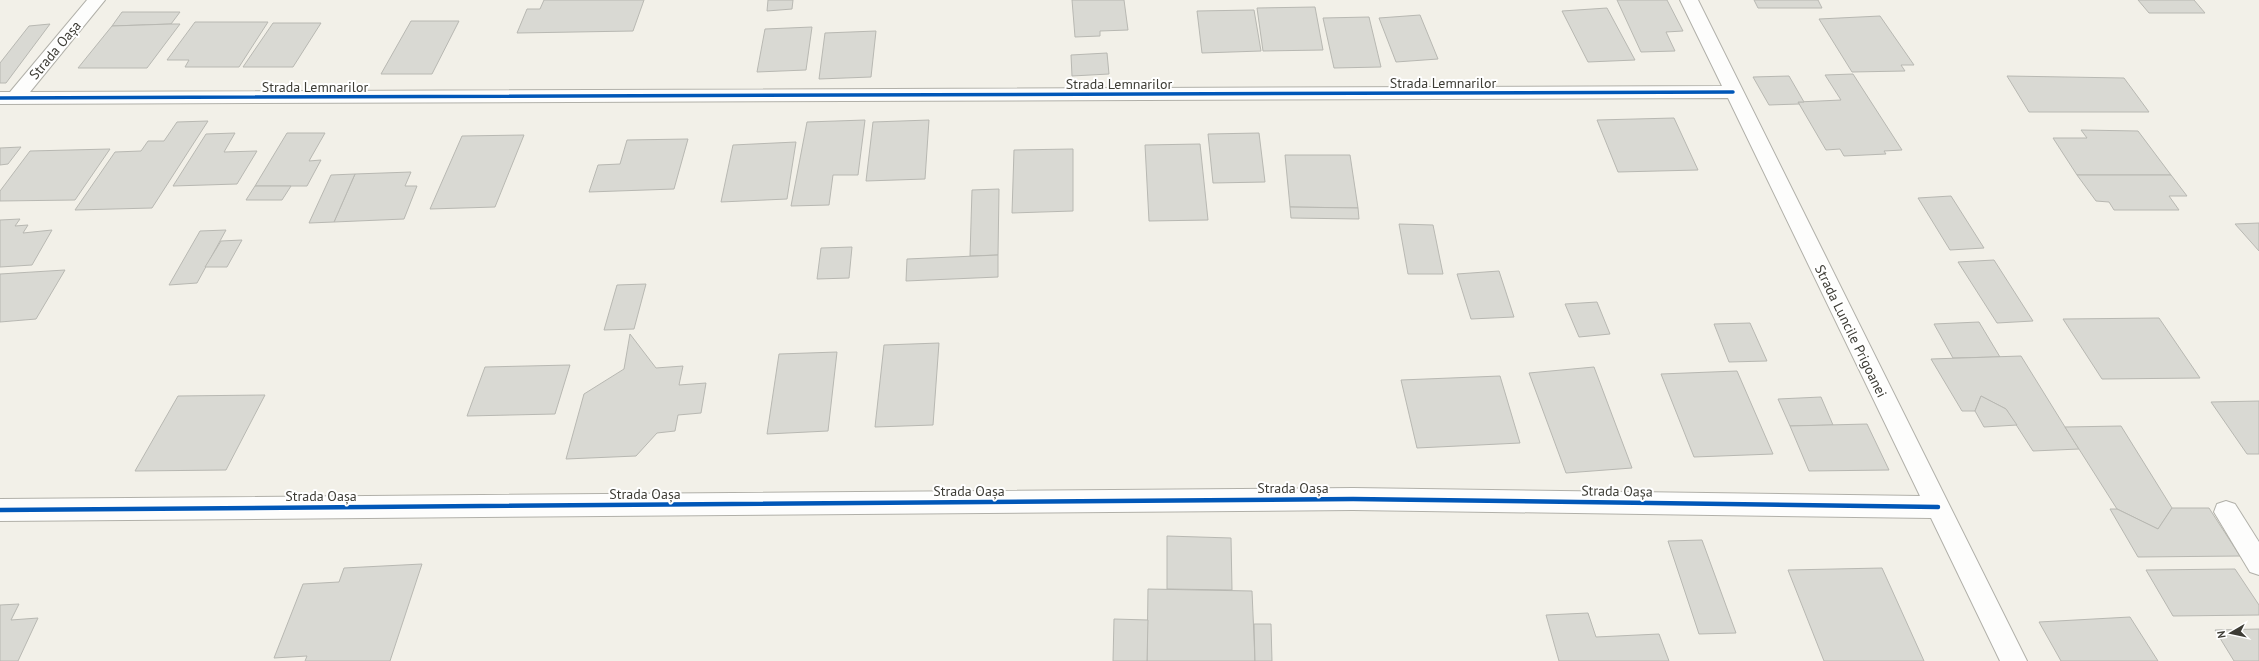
<svg xmlns="http://www.w3.org/2000/svg" width="2259" height="661" font-family="'PT Sans',sans-serif">
<rect width="100%" height="100%" fill="#f2f0e8"/>
<g fill="#d9d9d3" stroke="#b8b8b2">
<path d="M544 0H644L633 31 517 33 527 9H540Z"/>
<path d="M768 0H793L792 9 767 11Z"/>
<path d="M1072 0H1124L1128 30 1100 31V36L1075 37Z"/>
<path d="M1617 0H1667L1683 31 1666 32 1675 51 1641 52Z"/>
<path d="M1754 0H1818L1822 8H1758Z"/>
<path d="M2138 0H2194L2205 13H2149Z"/>
<path d="M1315 7 1323 50 1263 51 1257 8Z"/>
<path d="M1607 8 1635 60 1588 62 1562 11Z"/>
<path d="M1254 10 1261 51 1202 53 1197 11Z"/>
<path d="M122 12H180L171 24 112 26Z"/>
<path d="M1420 15 1438 59 1396 62 1379 18Z"/>
<path d="M1880 16 1914 65H1901L1905 71 1852 72 1819 19Z"/>
<path d="M1369 17 1381 67 1334 68 1323 18Z"/>
<path d="M411 21H459L432 74H381Z"/>
<path d="M195 22H268L239 67H185L189 60H167Z"/>
<path d="M273 23H321L293 67H243Z"/>
<path d="M50 24 6 83H0V63L29 26Z"/>
<path d="M171 24H180L147 68H78L112 26Z"/>
<path d="M812 27 806 70 757 72 765 29Z"/>
<path d="M876 31 871 77 819 79 825 33Z"/>
<path d="M1107 53 1109 74 1072 76 1071 55Z"/>
<path d="M1853 74 1902 150 1884 151 1886 154 1844 156 1840 149 1826 150 1798 102 1841 100 1825 75Z"/>
<path d="M1789 76 1804 102H1798L1799 104 1769 105 1753 77Z"/>
<path d="M2007 76 2124 78 2149 112H2029Z"/>
<path d="M1674 118 1698 170 1618 172 1597 120Z"/>
<path d="M865 120 858 175H833L829 205 791 206 807 122Z"/>
<path d="M929 120 925 179 866 181 873 122Z"/>
<path d="M208 121 152 208 75 210 115 152 141 151 148 141H164L177 122Z"/>
<path d="M2081 130 2138 131 2171 175H2077L2053 138H2087Z"/>
<path d="M235 133 224 152 257 151 237 184 173 186 206 134Z"/>
<path d="M287 133H325L309 161 321 160 307 186H255Z"/>
<path d="M1259 133 1265 182 1213 183 1208 134Z"/>
<path d="M524 135 495 207 430 209 462 136Z"/>
<path d="M688 139 674 189 589 192 598 165 620 164 627 140Z"/>
<path d="M796 142 787 199 721 202 733 145Z"/>
<path d="M1200 144 1208 220 1149 221 1145 145Z"/>
<path d="M21 147 8 164 0 165V148Z"/>
<path d="M110 149 75 200 0 201V191L30 151Z"/>
<path d="M1073 149V211L1012 213 1014 150Z"/>
<path d="M1285 155H1350L1358 208 1290 207Z"/>
<path d="M411 172 405 186H417L404 219 334 222 355 174Z"/>
<path d="M355 174 334 222 309 223 331 175Z"/>
<path d="M2077 175H2171L2187 196H2169L2179 210H2114L2109 202 2096 201Z"/>
<path d="M255 186H291L282 200H246Z"/>
<path d="M999 189 998 255 970 256 972 190Z"/>
<path d="M1951 196 1984 248 1950 250 1918 198Z"/>
<path d="M1290 207 1358 208 1359 219 1291 218Z"/>
<path d="M20 219 15 226 28 225 23 233 52 230 32 265 0 267V220Z"/>
<path d="M2259 223V251L2235 224Z"/>
<path d="M1399 224 1433 225 1443 274H1408Z"/>
<path d="M226 230 197 283 169 285 200 231Z"/>
<path d="M242 240 227 267H205L221 241Z"/>
<path d="M852 247 849 278 817 279 821 248Z"/>
<path d="M998 255V277L906 281 907 259Z"/>
<path d="M1994 260 2033 321 1997 323 1958 262Z"/>
<path d="M65 270 36 319 0 322V274Z"/>
<path d="M1499 271 1514 317 1471 319 1457 274Z"/>
<path d="M646 284 634 329 604 330 617 285Z"/>
<path d="M1597 302 1610 334 1579 337 1565 304Z"/>
<path d="M2159 318 2200 378 2102 379 2063 319Z"/>
<path d="M1979 322 2000 357 1953 358 1934 324Z"/>
<path d="M1750 323 1767 361 1729 362 1714 324Z"/>
<path d="M630 334 656 368 683 366 679 385 706 383 701 413 678 415 675 431 657 433 636 456 566 459 584 394 624 369Z"/>
<path d="M939 343 933 425 875 427 884 345Z"/>
<path d="M837 352 828 431 767 434 779 354Z"/>
<path d="M2021 356 2065 427 2079 449 2033 451 2006 409 1981 396 1975 411H1962L1931 359Z"/>
<path d="M570 365 555 414 467 416 485 367Z"/>
<path d="M1594 367 1632 468 1566 473 1529 373Z"/>
<path d="M1737 371 1773 454 1694 457 1661 374Z"/>
<path d="M1500 376 1520 443 1417 448 1401 380Z"/>
<path d="M265 395 226 470 135 471 178 396Z"/>
<path d="M1981 396 2006 409 2017 425 1984 427 1975 411Z"/>
<path d="M1821 397 1833 425 1790 426 1778 399Z"/>
<path d="M2259 401V454H2247L2211 402Z"/>
<path d="M1867 424 1889 470 1809 471 1790 426Z"/>
<path d="M2121 426 2172 508 2158 529 2117 509 2065 427Z"/>
<path d="M2172 508H2209L2240 556 2138 557 2110 509H2117L2158 529Z"/>
<path d="M1167 536 1231 538 1232 590 1167 589Z"/>
<path d="M1702 540 1736 633 1699 634 1668 541Z"/>
<path d="M422 564 390 661H305L307 656 274 658 303 584 339 582 344 568Z"/>
<path d="M1882 568 1924 661H1824L1788 570Z"/>
<path d="M2235 569 2259 605V615L2173 616 2146 570Z"/>
<path d="M1148 589 1252 591 1255 661H1147Z"/>
<path d="M19 604 11 620 38 618 18 661H0V605Z"/>
<path d="M1588 613 1596 637 1659 634 1669 661H1559L1546 615Z"/>
<path d="M2130 617 2158 661H2061L2039 622Z"/>
<path d="M1114 619 1148 620 1147 661H1113Z"/>
<path d="M1254 624H1271L1272 661H1255Z"/>
<path d="M2259 629V661H2234L2215 630Z"/>
</g>
<g fill="none" stroke-linecap="round" stroke-linejoin="round">
<defs>
<g id="minor">
<path d="M87 0H105L30 92 1722 86 1680 0H1698L2027 661H2000L1931 518 1353 510 0 521V499L1353 488 1920 496 1728 98 0 104V92H10Z"/>
<path d="M2226 501 2235 504 2259 542V575L2250 572 2214 512 2217 504Z"/>
</g>
</defs>
<use href="#minor" stroke="#b1b0a9" stroke-width="2"/>
<use href="#minor" fill="#fdfdfc" fill-rule="evenodd"/>
<defs>
<path id="cycleway-far1" d="M0 98 1733 92"/>
<path id="cycleway" d="M0 510 1353 499 1938 507"/>
</defs>
<use href="#cycleway-far1" stroke="#fff" stroke-width="5.5"/>
<use href="#cycleway" stroke="#fff" stroke-width="7"/>
<use href="#cycleway-far1" stroke="#0057b8" stroke-width="3.5"/>
<use href="#cycleway" stroke="#0057b8" stroke-width="4.5"/>
</g>
<g text-anchor="middle" stroke-width="4" stroke-linejoin="round" paint-order="stroke">
<g font-size="14" fill="#3d3c35" stroke="#fff">
<text transform="translate(55 50) rotate(-50)" y="5">Strada Oașa</text>
<text x="1443" y="88">Strada Lemnarilor</text>
<text x="1119" y="89">Strada Lemnarilor</text>
<text x="315" y="92">Strada Lemnarilor</text>
<text transform="translate(1851 331) rotate(64)" y="5">Strada Luncile Prigoanei</text>
<text x="1293" y="493">Strada Oașa</text>
<text x="969" y="496">Strada Oașa</text>
<text transform="translate(1617 491) rotate(1)" y="5">Strada Oașa</text>
<text x="645" y="499">Strada Oașa</text>
<text x="321" y="501">Strada Oașa</text>
</g>
</g>
<g transform="translate(2231 633) rotate(261)" stroke="#ffffff" stroke-width="3" paint-order="stroke">
<path d="M0-3L7 15L0 10L-7 15Z" fill="#3d3c35"/>
<text y="-6" font-size="11" font-weight="bold" text-anchor="middle" fill="#3d3c35">N</text>
</g>
</svg>
